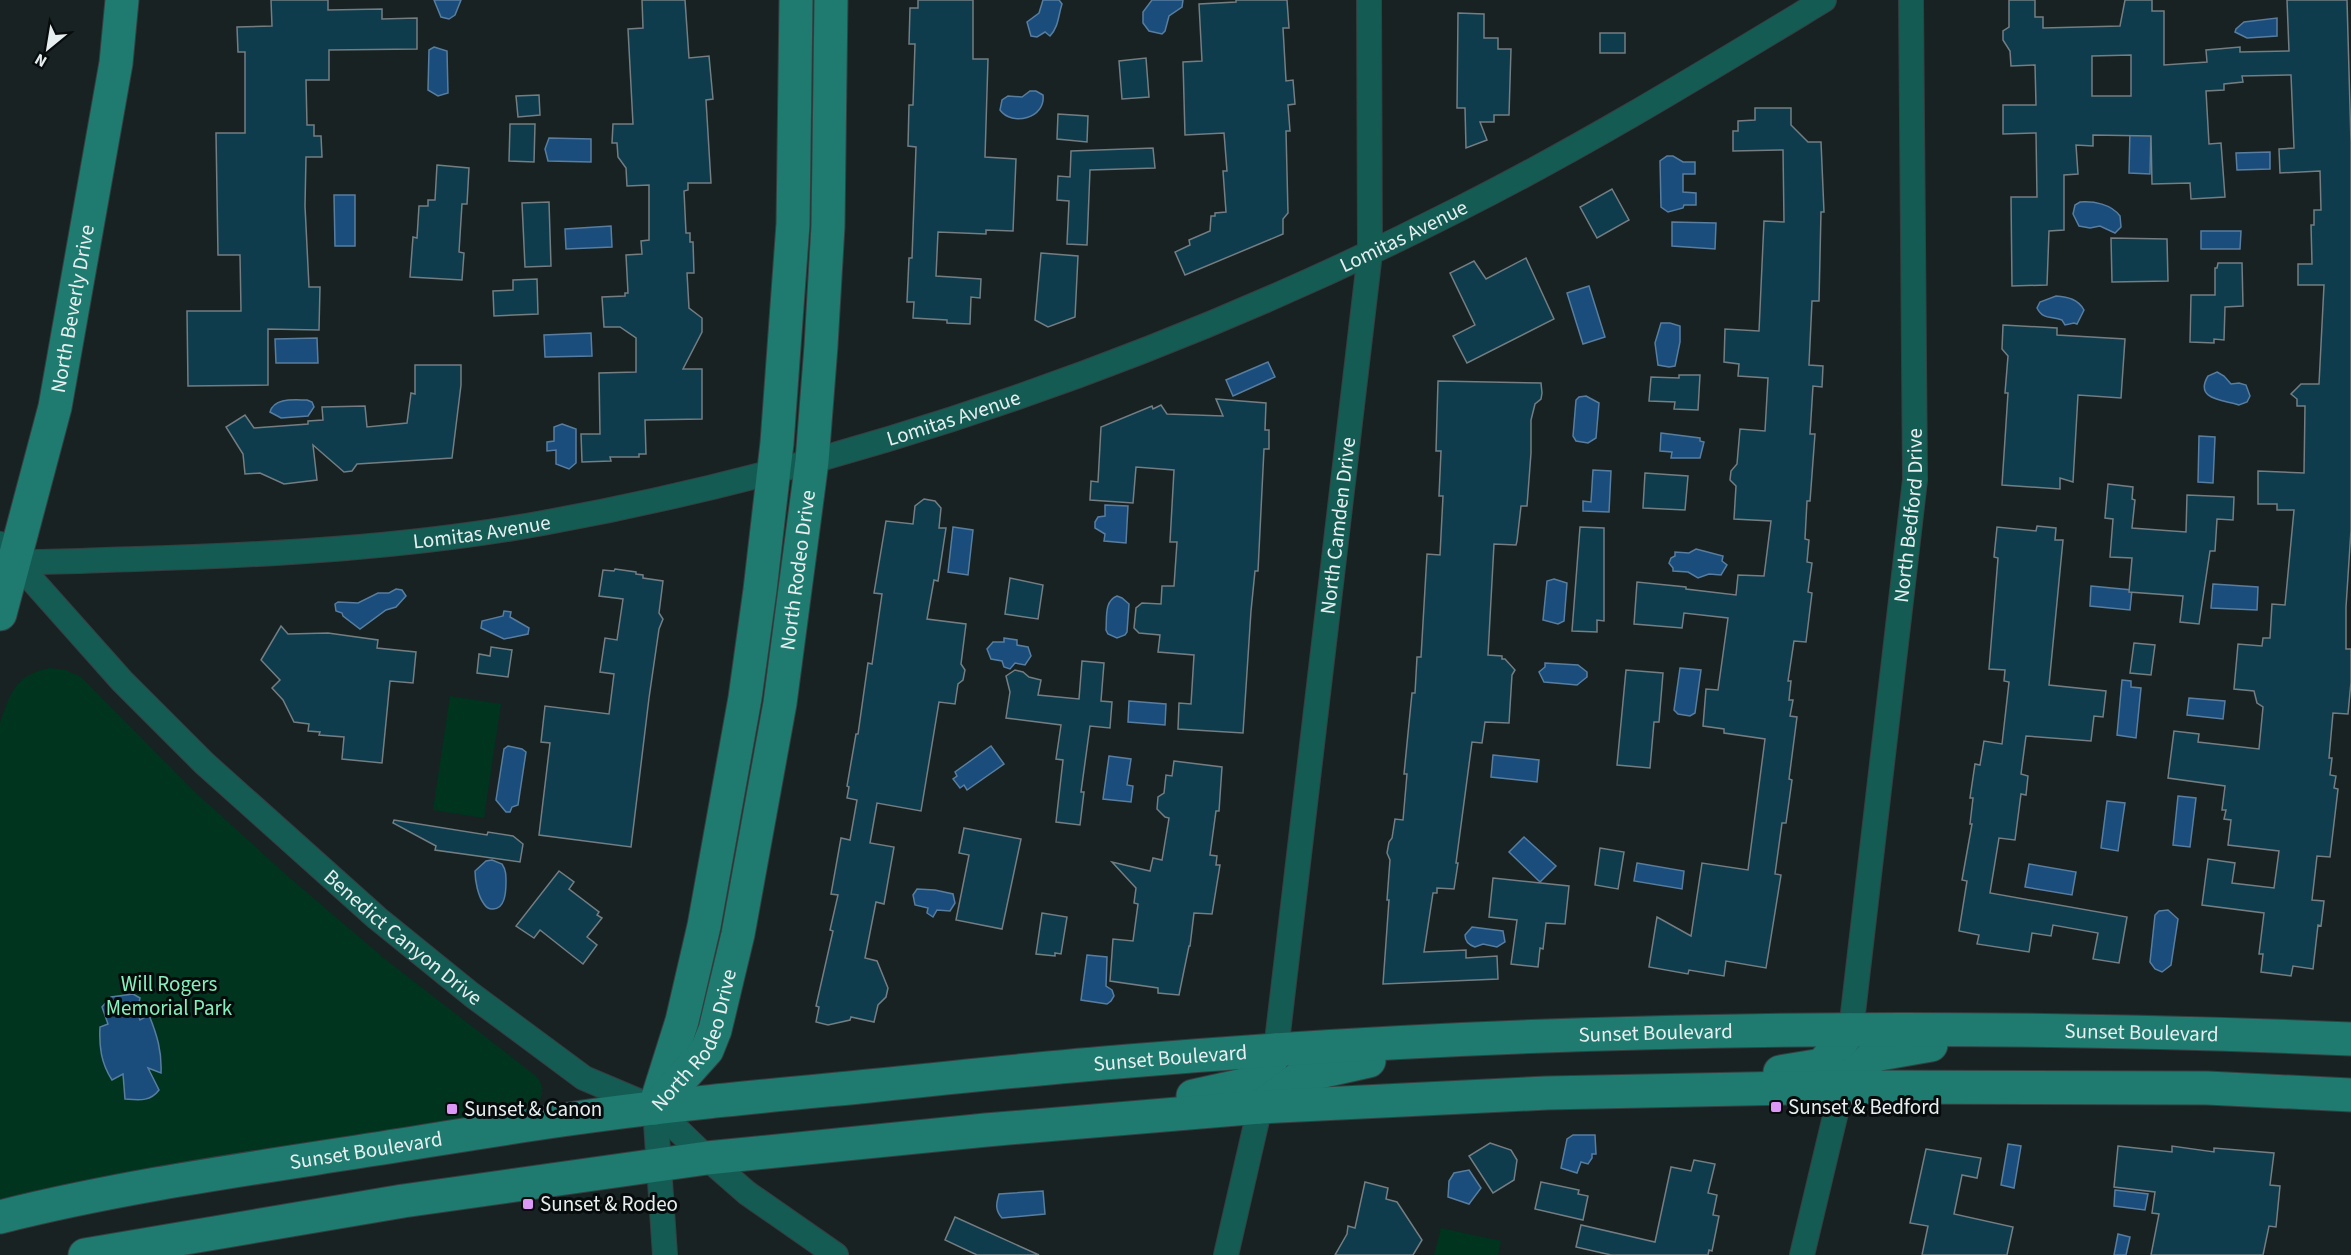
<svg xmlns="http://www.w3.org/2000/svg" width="2351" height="1255" font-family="'Source Sans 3',sans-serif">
<rect width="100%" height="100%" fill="#182223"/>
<g fill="#00341f">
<path d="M50 668 66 670 81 677 195 792 290 878 385 959 536 1076C547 1088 543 1103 528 1109 351 1135 176 1165 0 1200V723C11 692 15 675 50 668Z"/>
<path d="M450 696 501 704 484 818 433 810Z"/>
<path d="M1441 1228 1501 1241 1498 1255H1434Z"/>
</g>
<g fill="#1a4d7b" stroke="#587d9e" stroke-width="1.5">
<path d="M434 0H461L455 15 449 19 441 17Z"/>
<path d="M1043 0H1059L1062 4C1058 16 1059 26 1050 36L1045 32 1037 37 1031 36 1027 22 1039 13Z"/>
<path d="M1152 0H1183L1182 7 1169 16 1165 31 1162 34 1149 31 1143 23V12Z"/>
<path d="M2277 18V36L2247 38 2235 32 2236 29 2244 22Z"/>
<path d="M434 47 447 51 448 93 438 96 428 90 429 50Z"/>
<path d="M1030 91H1036L1043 95C1046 118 1012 127 1000 110L1002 100 1008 96 1022 97Z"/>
<path d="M2151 128 2150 174 2129 173 2130 129Z"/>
<path d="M549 138 591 139V162L548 161 545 149Z"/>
<path d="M2270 152V169L2237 170 2236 153Z"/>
<path d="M1667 156H1673L1683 162H1695V174H1683V192L1696 193V205H1684L1683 208 1668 212 1661 207 1660 161Z"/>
<path d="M334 195H355V246H335Z"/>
<path d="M2080 202C2094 201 2111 204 2120 216L2121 227 2115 233 2100 226 2090 228 2079 226 2073 214 2075 205Z"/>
<path d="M1672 222 1716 223 1715 249 1672 246Z"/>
<path d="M611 226 612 247 566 249 565 229Z"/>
<path d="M2201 231H2241L2240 249H2201Z"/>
<path d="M1589 286 1605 337 1583 344 1567 293Z"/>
<path d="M2056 296C2068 297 2078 299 2084 310L2077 324 2074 323 2065 325 2062 320C2051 316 2043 320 2037 308L2040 302Z"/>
<path d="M1661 323H1670L1680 326V342L1675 366 1669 367 1658 365 1655 343Z"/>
<path d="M591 333 592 356 545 357 544 335Z"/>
<path d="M317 338 318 363H276L275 339Z"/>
<path d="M1268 362 1275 377 1233 396 1226 380Z"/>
<path d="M2217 372 2224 376 2231 384 2239 383 2246 385 2250 396 2247 402 2239 405C2227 400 2193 401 2208 376Z"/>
<path d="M1586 396 1599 403 1596 438 1588 443 1576 441 1573 436 1576 400 1579 397Z"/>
<path d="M307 400 312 402 314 407 308 416 281 418 270 412C274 397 295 400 307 400Z"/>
<path d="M562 424 576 429V463L569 469 556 464V450L547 451V442L554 441V427Z"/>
<path d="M1661 433 1700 438V441L1704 442 1700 458H1671L1672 452 1660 451Z"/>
<path d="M2199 436 2215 437 2213 483 2198 482Z"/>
<path d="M1593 470 1611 471 1609 512 1583 511V501L1591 502Z"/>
<path d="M1105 505 1128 506 1126 543 1104 541 1105 534 1095 528V522L1098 517 1105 516Z"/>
<path d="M953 527 973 530 968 575 948 572Z"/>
<path d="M1696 549 1723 556 1722 561 1727 565 1721 575 1709 574 1698 578 1688 572 1673 571V568L1669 563 1671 558 1675 556V552L1689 553Z"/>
<path d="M1554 579 1567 583 1564 621 1558 624 1543 620 1547 581Z"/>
<path d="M2213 584 2258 587 2257 610 2211 608Z"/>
<path d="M2091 586 2132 590 2130 610 2090 606Z"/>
<path d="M396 589 402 590 406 596 396 607 386 610 360 629 343 616 342 613 336 611 335 604 338 602 358 603 378 593H389Z"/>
<path d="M1117 596 1122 598 1129 604 1127 632 1125 635 1117 638 1108 634 1106 630C1107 618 1104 601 1117 596Z"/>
<path d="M504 611 511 612 510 617 529 628 528 634 504 639 481 628 482 621 503 616Z"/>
<path d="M1004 638 1017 640V645L1028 647 1031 656 1025 665 1015 663 1010 669 1004 667 1002 661 991 659 987 649 993 642H1004Z"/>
<path d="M1545 663 1578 665 1587 672V677L1577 685 1544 682 1539 672 1545 667Z"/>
<path d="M1680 668 1701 670 1695 713 1690 716 1678 714 1674 710Z"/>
<path d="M2122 680 2131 681V687L2141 688 2136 738 2117 735Z"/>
<path d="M2189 698 2225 701 2223 719 2187 715Z"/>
<path d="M1129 701 1166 704 1165 725 1128 722Z"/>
<path d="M508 746 522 749 526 752 518 805 512 807 510 812H506L496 800 504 749Z"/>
<path d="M991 746 1004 764 967 790 964 785 960 788 953 779 957 776 955 772Z"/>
<path d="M1493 755 1539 760 1537 782 1491 777Z"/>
<path d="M1109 756 1131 759 1127 785 1133 786 1131 802 1103 799Z"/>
<path d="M2178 796 2196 798 2190 847 2173 845Z"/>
<path d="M2107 801 2125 803 2118 851 2101 848Z"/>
<path d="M1524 837 1556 866 1540 882 1509 852Z"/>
<path d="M492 860 502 864C506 870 506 875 506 882 506 892 505 910 492 909 488 909 486 907 484 904 478 896 475 881 475 871L486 861Z"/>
<path d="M1637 863 1684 871 1682 889 1634 881Z"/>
<path d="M2029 864 2076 872 2072 895 2025 887Z"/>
<path d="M917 889 935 890 953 894 955 903 950 911 937 910 933 917 927 913 928 908 915 905 913 895Z"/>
<path d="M2168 910 2178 919 2171 965 2162 972 2155 969 2150 962 2155 915 2159 911Z"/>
<path d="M1472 927 1503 931 1505 942 1497 947 1483 944 1475 947C1469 945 1465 942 1465 935Z"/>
<path d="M1087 955 1107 957 1106 986 1112 990 1114 996 1111 1001 1107 1004 1081 1000Z"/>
<path d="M133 994 140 998 137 1012 140 1020 149 1015C157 1035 162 1051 161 1073L148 1068 159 1090C150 1102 139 1100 125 1099L123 1074 112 1080C101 1063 99 1047 100 1027L108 1024 102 1007 111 997Z"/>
<path d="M1573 1135H1595L1596 1154H1592V1158L1588 1164 1581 1162 1577 1173 1561 1168 1567 1139Z"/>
<path d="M2008 1144 2021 1146 2014 1188 2001 1185Z"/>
<path d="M1469 1170 1481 1188 1469 1204 1448 1197 1449 1181 1454 1173Z"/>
<path d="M2115 1190 2148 1194 2145 1210 2114 1206Z"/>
<path d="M1043 1191 1045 1214 1002 1218C995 1210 996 1204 999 1194Z"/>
<path d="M2118 1234 2130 1237 2126 1255H2114Z"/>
</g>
<g fill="#0e3c4d" stroke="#737d82" stroke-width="1.5" fill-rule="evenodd">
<path d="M271 0H328V10L382 9V19L417 18V49L329 50V80H306L307 125H314V136H321L322 157H306L305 206 309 287H320L319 330 268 329V385L188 386 187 311H241L240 255H218L216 133H245V52H238L237 27 272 26Z"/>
<path d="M642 0H685L689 58 709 56 713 99 706 100 711 183H688V190L684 191 686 233H690V242H693L694 273H687L689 308 702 318V332L683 369H702V419L645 420 646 454H639V457H610L611 461 582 462 581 434H600L599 373 636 372V338L620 327H604L602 297 625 296V293H628L626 255 642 254 641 241 649 240V185L627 186 626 168 618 157 617 143H612L613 124H633L628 29 643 28Z"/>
<path d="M918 0H973V59H988L985 157 1016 159 1013 231 986 230V234L938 232 936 276 981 279 980 298 971 297 970 324 947 323V320L913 318 914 302H907L909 258H912L916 147 908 146 909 105H913L915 44H909L910 8H918Z"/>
<path d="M1236 0H1287L1289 28H1283L1286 81 1293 80 1295 104 1288 105 1290 131H1286L1288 213 1283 219V234L1185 275 1175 252 1190 245 1189 240 1210 231 1211 216H1215V213L1226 212 1223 171H1227L1224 133 1185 135 1183 62 1202 61 1199 4 1236 2Z"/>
<path d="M2009 0H2035V17H2043V28L2120 26 2125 0H2152V11H2164V65L2207 62 2206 50 2240 47V52L2289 51 2287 0H2347L2351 143V530L2346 607V649H2351V682L2348 714 2333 713 2329 758H2332L2330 775 2336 776 2334 788 2338 789 2330 857 2317 856 2312 900 2324 901 2321 926 2318 925 2313 969 2293 966 2291 976 2261 972 2263 954H2259L2264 913 2202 905 2208 859 2235 863 2232 883 2274 888 2279 851 2228 845 2231 820 2224 819 2226 810H2222L2225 786 2168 778 2174 731 2199 734 2198 742 2259 749 2263 707 2257 703 2254 691 2234 689 2238 644 2262 646 2263 638H2270L2272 604 2285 605 2294 510H2277V504H2258V471L2304 473 2305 406H2297V399L2291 394 2301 384H2319L2324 285H2298V264H2312L2311 225H2314V210H2321L2320 171 2280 173 2279 149 2294 148 2291 75 2242 76 2243 82 2224 84V90L2206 91 2209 144 2221 143 2225 197 2191 199 2190 183 2152 184 2151 136 2093 135V146L2076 145 2078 174 2064 175V230L2049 231 2047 285 2012 286 2011 197H2037L2036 133 2003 134V105H2036L2035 65 2011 66 2010 51 2003 40V31L2009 27ZM2131 55V96H2092V56Z"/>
<path d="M1458 13 1484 14V38H1498V49H1511L1509 115H1494V122H1480L1487 140 1466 148 1465 108H1457Z"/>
<rect x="1600" y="33" width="25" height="20"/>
<path d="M1146 58 1149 97 1122 99 1119 61Z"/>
<path d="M539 95 540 115 518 117 516 96Z"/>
<path d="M1755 108H1791V125L1808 142H1821L1824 212H1821L1819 301H1812L1809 365 1823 366 1822 387 1813 386 1810 434H1815L1810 501H1807L1805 539 1809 540 1807 562 1812 563 1808 592 1812 593 1806 642 1794 641 1788 681H1791L1789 700H1793L1790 716 1797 717 1789 779 1792 780 1786 823H1782L1775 874 1781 875 1766 968 1726 961 1724 976 1689 970 1688 974 1649 967 1657 917 1691 936 1702 863 1748 870 1765 739 1724 733V729L1703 726 1706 689 1718 690 1728 618 1684 613 1682 628 1634 624 1637 582 1686 587V589L1736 595 1738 575 1764 576 1771 521 1734 519 1736 486 1730 480 1731 471 1737 464 1740 429 1765 431 1768 378 1738 376 1739 364 1724 362 1725 329 1759 331 1764 221 1784 222 1783 150 1733 151V131H1738V121L1755 120Z"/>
<path d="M1058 114 1088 116 1087 142 1057 139Z"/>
<path d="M510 124H535L534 162 509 161Z"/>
<path d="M1153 148 1155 168 1090 170 1087 245 1067 244 1069 201 1057 200 1058 176 1070 177 1071 151Z"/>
<path d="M437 165 469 168 467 204H462L459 252 464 253 462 280 410 277 413 237 417 238 419 206H428V200H435Z"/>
<path d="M1612 189 1629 220 1597 238 1580 207Z"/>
<path d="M549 202 551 266 525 267 522 203Z"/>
<path d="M2111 238 2167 239 2168 281 2112 282Z"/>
<path d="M1041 253 1078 256 1075 317 1048 327 1035 320Z"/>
<path d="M1526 258 1554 319 1467 363 1453 336 1475 325 1450 273 1474 261 1486 279Z"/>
<path d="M2218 263H2242L2243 306 2225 307 2224 340 2214 339V343L2190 342 2191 295H2215V268H2217Z"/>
<path d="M537 279 538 314 494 316 493 291 513 290V280Z"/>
<path d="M2003 325 2057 328V335L2125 339 2121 398 2078 395 2073 482 2060 478V489L2002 485 2008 393H2005L2008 356 2002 349Z"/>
<path d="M415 365H461V385L452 458 357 464 352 471 344 472 313 445 317 480 284 484 260 473 245 474 243 454 226 427 245 415 254 428 308 424V421L323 420 322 407 365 406 367 427 407 423 411 393 415 394Z"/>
<path d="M1679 375H1700L1698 410 1674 409 1675 402 1649 401 1651 377 1679 378Z"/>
<path d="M1438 381 1541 383 1542 393 1541 399 1535 404 1531 420V453L1527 506H1521L1517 541 1516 545 1494 544 1488 655 1502 656V659H1505L1515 670 1512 675 1509 723 1485 722 1482 743 1472 742 1456 863H1458L1454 889 1437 888V893H1433L1424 952 1466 950V958L1497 956 1498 979 1383 984 1389 900H1387L1390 860 1387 853 1389 842 1392 838 1395 819 1403 820 1407 774H1404L1412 693H1415L1417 657H1421L1427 554 1440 555 1443 496H1439L1441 451H1436Z"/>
<path d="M1216 399 1266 403 1265 430H1269V449H1264L1258 571H1255L1251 611 1243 733 1178 729 1179 703 1191 704 1194 655 1158 652 1160 635 1139 633 1134 628 1136 608 1142 603 1161 604 1162 586H1174L1177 542H1170L1174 470 1136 467 1133 503 1090 500 1091 481 1098 482 1101 427 1152 406 1153 409 1161 405 1167 414 1223 416Z"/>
<path d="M1645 473 1688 476 1685 510 1643 508Z"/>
<path d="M2108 484 2133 487 2132 499 2135 500 2132 528 2186 532 2187 495 2234 497 2233 520 2217 519 2215 551H2210L2199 624 2180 622 2183 596 2129 592 2132 558 2110 557 2113 519 2105 518Z"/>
<path d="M924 499 935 501 941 508 939 528H946L938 581 934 580 927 619 966 624 961 664 965 670 963 680 958 684 955 704 939 702 921 811 877 803 870 843 894 847 884 904 876 902 865 958 877 961 888 988 886 997 878 1005 874 1022 851 1017 850 1020 828 1025 816 1022 819 1007 816 1006 833 931 830 930 838 895 831 894 841 838 850 840 857 800 847 798 849 787 847 786 856 734H858L868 663 872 664 882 594 874 593 886 521 913 524 915 506Z"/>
<path d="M2037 526 2056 528 2055 540H2063L2049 685 2106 691 2103 717 2094 716 2091 741 2026 736 2021 774 2028 776 2026 795 2021 794 2015 840 1999 838 1990 893 2127 917 2119 963 2093 959 2098 933 2053 925 2051 936 2032 933 2029 952 1977 944 1979 935 1959 931 1967 881 1962 880 1972 824H1970L1973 798H1970L1975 764 1980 765 1984 741 2002 744 2009 682 2004 681 2005 670 1989 669 1998 558 1994 557 1997 527 2036 531Z"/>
<path d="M1580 527 1604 528V621L1597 620V632L1572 631Z"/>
<path d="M615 569 636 572V574L643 575V578L663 581 659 613 663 619 659 629 649 698 631 847 539 835 550 743 541 742 545 706 609 714 614 674 600 672 605 638 617 640 623 599 599 596 603 570 614 571Z"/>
<path d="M1010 578 1043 585 1038 619 1005 614Z"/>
<path d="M281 626 288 634 328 633 378 640 377 648 416 652 413 683 390 681 382 763 342 759 344 737 319 735 320 732 308 731 309 724 294 722 283 700 272 688 280 680 261 660Z"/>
<path d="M2134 643 2155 645 2151 675 2130 673Z"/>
<path d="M491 647 512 650 508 677 477 673 479 654 490 656Z"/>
<path d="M1082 661 1104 663 1101 701 1112 702 1110 728 1090 726 1081 792H1084L1080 825 1056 822 1063 760 1056 759 1061 725 1006 718 1010 692 1006 676 1015 670 1023 672 1029 677 1041 680 1038 695 1079 699Z"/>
<path d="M1626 670 1663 673 1659 722H1654L1650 768 1617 765Z"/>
<path d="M1174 761 1222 767 1219 811H1216L1210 855 1217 856 1216 865H1220L1212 914 1194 913 1190 946H1189L1179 995 1158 993V988L1110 981 1113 939 1133 941 1138 904 1134 903 1136 888 1112 862 1150 871 1153 858 1162 860 1169 818 1165 817 1157 809 1158 797 1164 793 1166 775 1172 776Z"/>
<path d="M394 820 487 835 488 832 513 836 523 844 520 862 435 850 436 846 393 823Z"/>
<path d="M964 828 1021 839 1002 929 956 920 969 855 959 853Z"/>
<path d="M1600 848 1624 852 1618 889 1595 885Z"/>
<path d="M559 871 574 882 569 889 599 912 597 915 602 918 587 937 597 945 583 964 540 930 534 938 516 926Z"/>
<path d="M1493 878 1569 886 1565 924 1546 923 1543 949 1540 948 1538 967 1511 964 1517 920 1489 917Z"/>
<path d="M1042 913 1067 917 1061 954 1055 953V956L1036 954Z"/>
<path d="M1490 1143 1511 1150 1517 1160 1514 1180 1493 1193 1469 1156Z"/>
<path d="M2118 1146 2172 1152V1146L2214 1152V1148L2274 1153 2270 1185 2280 1186 2276 1227 2269 1226 2263 1255H2151L2159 1214 2152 1213 2155 1192 2114 1187Z"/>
<path d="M1926 1149 1981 1158 1977 1178 1962 1175 1954 1214 2013 1227 2007 1255H1922L1928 1226 1910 1223Z"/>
<path d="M1694 1160 1715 1164 1708 1193 1717 1195 1713 1215 1719 1216 1712 1251 1709 1250 1708 1255H1611L1576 1247 1581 1225 1655 1242 1671 1167 1691 1171Z"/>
<path d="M1365 1182 1388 1188 1386 1199 1397 1202 1422 1240 1413 1255H1335L1347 1234 1348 1226 1355 1228Z"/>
<path d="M1541 1182 1579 1190 1578 1194 1588 1196 1583 1220 1535 1209Z"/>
<path d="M955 1217 1039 1255H977L945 1240Z"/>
</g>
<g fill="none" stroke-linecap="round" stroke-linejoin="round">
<defs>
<g id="street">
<path id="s1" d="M0 544 122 681 204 763 377 918 472 995 584 1078 655 1108 707 1158 747 1193 836 1255"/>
<path id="s2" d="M0 562C45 563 91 560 136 559 271 555 411 547 543 523 860 465 1175 354 1461 208 1586 145 1705 72 1824 0"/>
<path id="s3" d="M1851 1030 1915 480 1911 0"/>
<path id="s4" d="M1276 1050 1370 253 1369 0"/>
<path d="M655 1108 665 1255"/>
<path d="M1226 1255 1260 1107"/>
<path d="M1802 1255 1842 1087"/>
</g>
<g id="secondary">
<path id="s5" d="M0 614 55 407 116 63 122 0"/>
<path d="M1780 1072 1822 1065 1851 1030"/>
<path d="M1842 1087 1874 1055 1931 1045"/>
<path d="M1193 1096 1261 1081 1276 1050"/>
<path d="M658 1097 682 1021 704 926 745 698 760 590 777 443 793 224 796 0"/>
<path d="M1260 1107 1302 1076 1369 1061"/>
<path id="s6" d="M655 1108 707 1050 715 1030 738 934 780 703 812 461 821 346 828 226 831 0"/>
<path id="s7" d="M0 1217C115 1188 234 1171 350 1153 421 1142 491 1130 562 1120 664 1105 766 1096 869 1086 955 1077 1042 1068 1129 1061 1534 1027 1944 1022 2351 1039"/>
<path d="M85 1255 403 1201 707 1158 986 1130 1260 1107 1547 1093 1842 1087 2207 1088 2351 1095"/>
</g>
</defs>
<use href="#street" stroke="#353f40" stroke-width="26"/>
<use href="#secondary" stroke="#353f40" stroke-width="35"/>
<use href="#street" stroke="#145c53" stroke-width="24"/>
<use href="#secondary" stroke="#1f7a6f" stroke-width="33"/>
</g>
<g fill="#db99f5" stroke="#070b0b" stroke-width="2">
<rect x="1770" y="1101" width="12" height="12" rx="3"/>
<rect x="446" y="1103" width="12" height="12" rx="3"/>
<rect x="522" y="1198" width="12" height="12" rx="3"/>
</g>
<g text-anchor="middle" stroke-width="6" stroke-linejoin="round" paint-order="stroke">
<g font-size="21" fill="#e7eeef" stroke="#070b0b">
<text dy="7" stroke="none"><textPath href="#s2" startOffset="1455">Lomitas Avenue</textPath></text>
<text dy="7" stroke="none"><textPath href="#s5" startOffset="314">North Beverly Drive</textPath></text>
<text dy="7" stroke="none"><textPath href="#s2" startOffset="969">Lomitas Avenue</textPath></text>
<text dy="7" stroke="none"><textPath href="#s3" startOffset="518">North Bedford Drive</textPath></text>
<text dy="7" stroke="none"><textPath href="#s4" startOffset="528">North Camden Drive</textPath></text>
<text dy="7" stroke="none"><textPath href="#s2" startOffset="483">Lomitas Avenue</textPath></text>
<text dy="7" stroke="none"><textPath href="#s6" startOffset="567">North Rodeo Drive</textPath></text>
<text dy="7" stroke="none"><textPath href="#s1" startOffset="564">Benedict Canyon Drive</textPath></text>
<text dy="7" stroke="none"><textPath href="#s6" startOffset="81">North Rodeo Drive</textPath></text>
<text dy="7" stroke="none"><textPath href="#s7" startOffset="2154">Sunset Boulevard</textPath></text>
<text dy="7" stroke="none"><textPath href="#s7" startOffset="1668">Sunset Boulevard</textPath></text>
<text dy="7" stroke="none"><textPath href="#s7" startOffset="1182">Sunset Boulevard</textPath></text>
<text dy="7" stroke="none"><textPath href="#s7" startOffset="372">Sunset Boulevard</textPath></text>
</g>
<g font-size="21" fill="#86f0bc" stroke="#070b0b">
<text x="169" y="991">Will Rogers<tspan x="169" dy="24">Memorial Park</tspan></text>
</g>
<g font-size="21" fill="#e7eeef" stroke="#070b0b" text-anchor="start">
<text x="1788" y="1114">Sunset &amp; Bedford</text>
<text x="464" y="1116">Sunset &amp; Canon</text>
<text x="540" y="1211">Sunset &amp; Rodeo</text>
</g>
</g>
<g transform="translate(48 48) rotate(210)" stroke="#070b0b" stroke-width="4.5" paint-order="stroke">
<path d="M0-4.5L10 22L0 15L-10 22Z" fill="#e7eeef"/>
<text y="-9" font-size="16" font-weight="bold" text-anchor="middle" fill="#e7eeef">N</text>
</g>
</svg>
